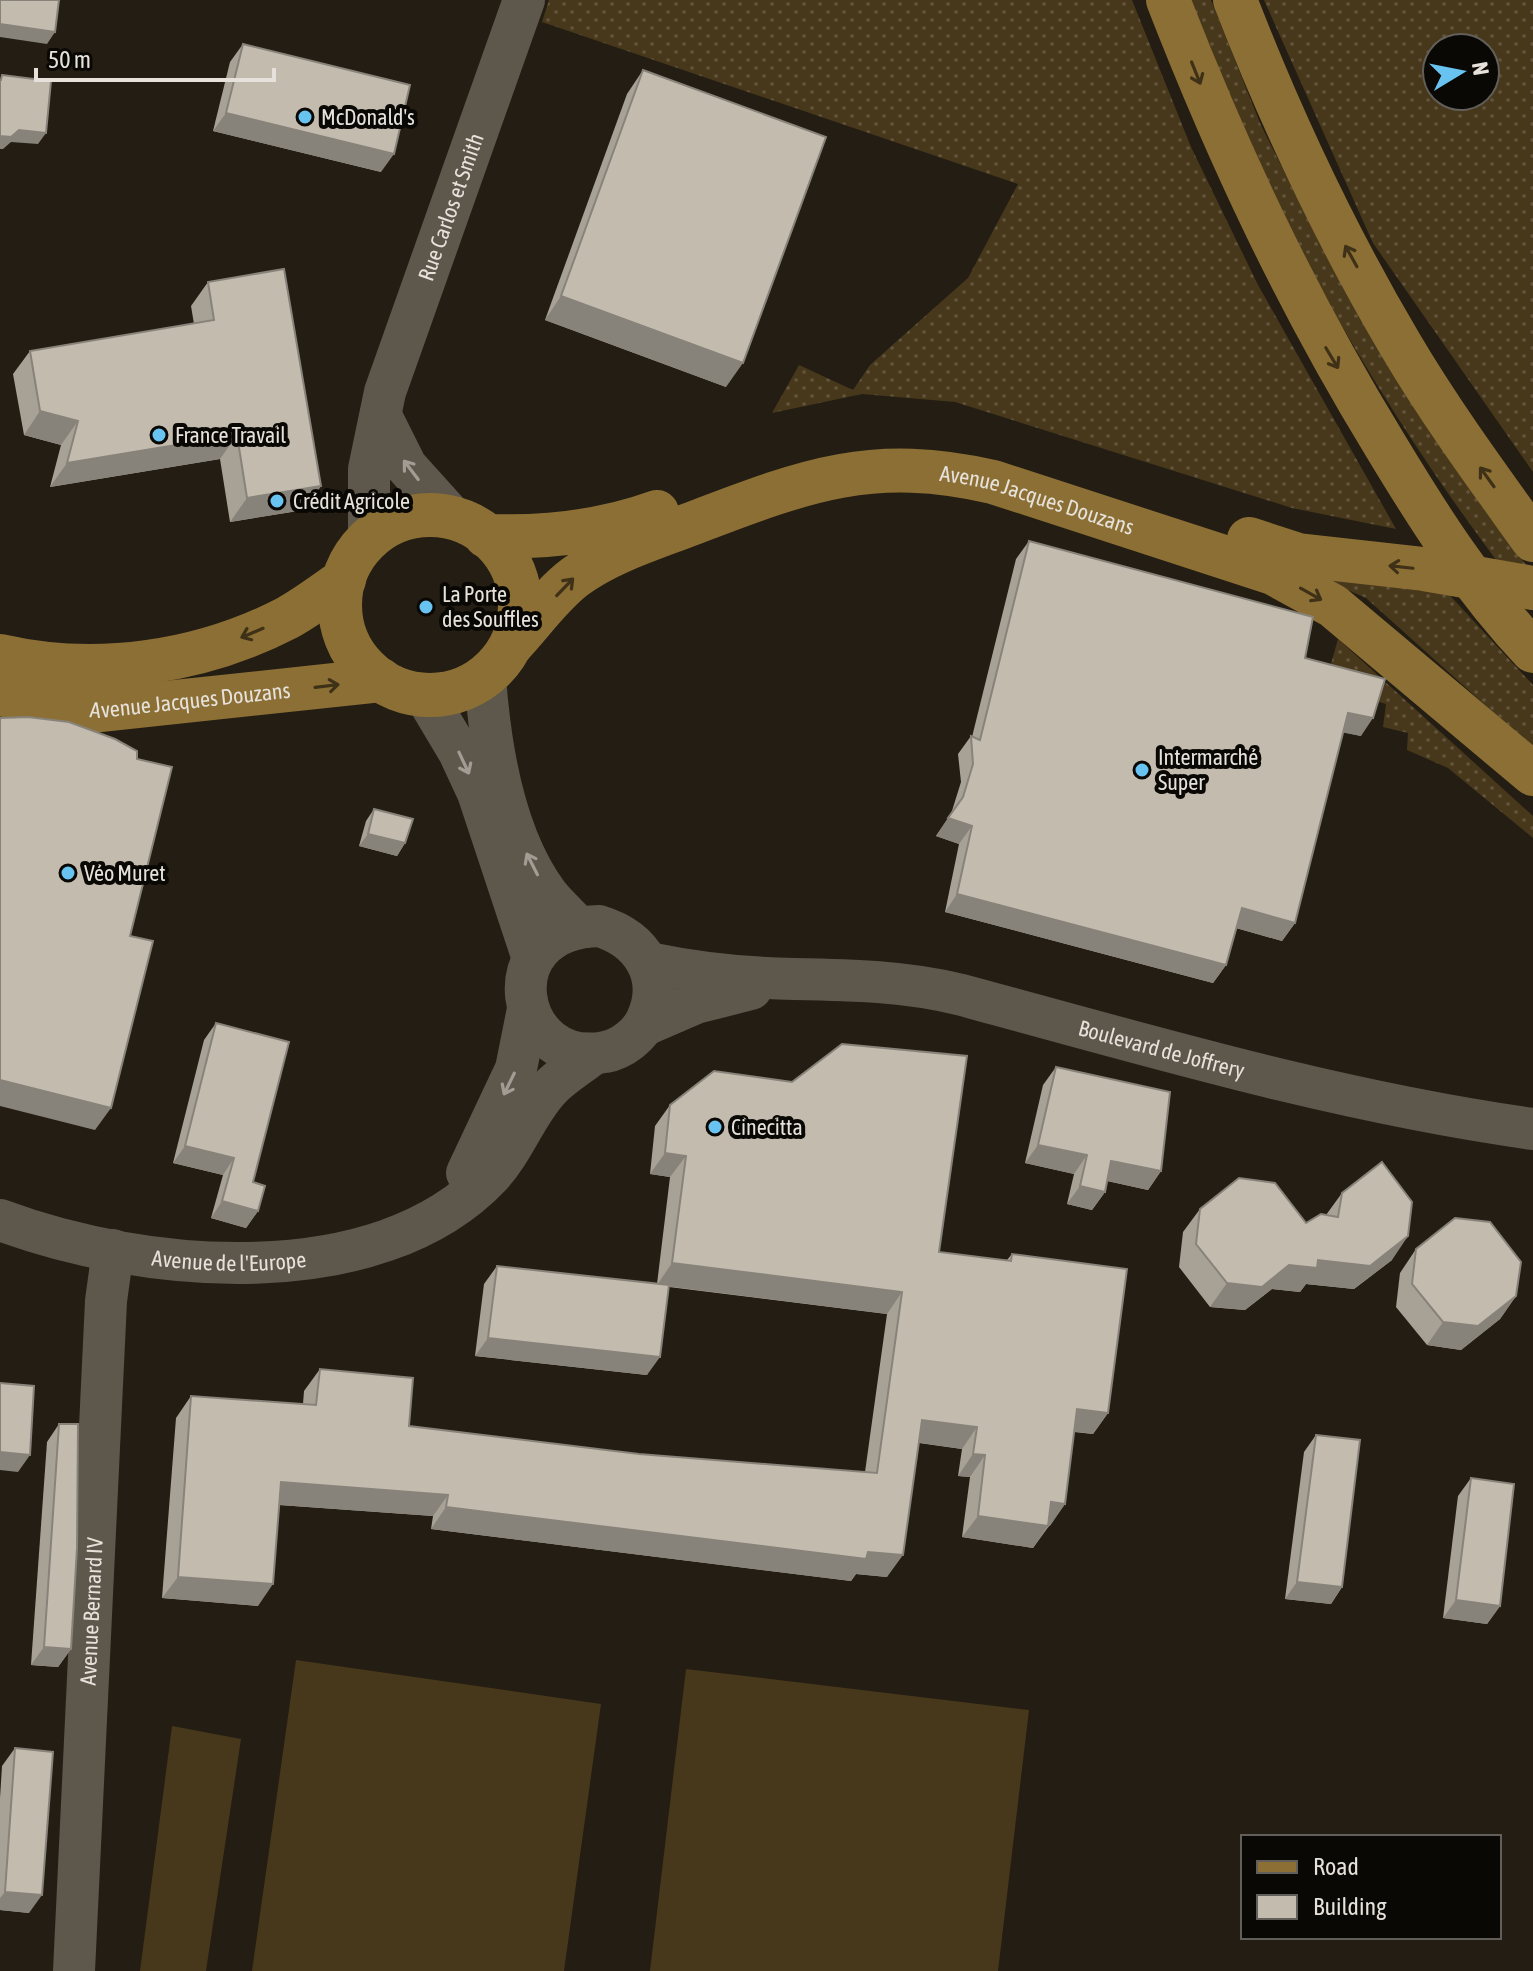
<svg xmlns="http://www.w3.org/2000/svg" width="1533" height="1971" font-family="'Asap Condensed',sans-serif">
<defs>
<pattern id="grass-dots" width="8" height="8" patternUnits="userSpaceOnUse" patternTransform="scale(2)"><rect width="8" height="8" fill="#48381b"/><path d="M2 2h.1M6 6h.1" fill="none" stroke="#62543c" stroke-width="1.8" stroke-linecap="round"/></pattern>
</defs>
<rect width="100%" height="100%" fill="#231d13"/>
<g fill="url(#grass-dots)" fill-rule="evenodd">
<path d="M549 0H1132L1191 147 1258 285 1396 529 1292 508 955 402 862 394 772 413 799 365 853 390 870 365 968 278 1018 184 542 22Z"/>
<path d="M1190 0H1211L1260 123 1324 252 1394 373 1484 510 1533 574V608C1418 462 1318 300 1242 130 1223 88 1207 43 1190 0Z"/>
<path d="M1264 0H1533V472L1373 243ZM1485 48V96H1437V48Z"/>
<path d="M1325 580 1443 588 1533 685V748L1366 598Z"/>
<path d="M1338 639 1533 816V838L1448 768 1407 750 1408 733 1383 727 1386 704 1325 685Z"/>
</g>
<g fill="#48381b">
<path d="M296 1660 601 1704 564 1971H252Z"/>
<path d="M686 1669 1029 1710 998 1971H650Z"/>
<path d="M172 1726 241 1739 206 1971H140Z"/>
</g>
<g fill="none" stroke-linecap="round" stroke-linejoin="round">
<g stroke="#5e574c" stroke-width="42">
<path d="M381 416 406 466 452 517"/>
<path id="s1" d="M369 540V469L385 392 524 0"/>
<path d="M485 677C490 747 504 836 548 895 557 906 568 916 578 927"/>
<path d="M425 695 459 752 478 793 532 956"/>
<path d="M599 926C642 939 666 976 647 1019 640 1035 622 1049 605 1052 515 1070 487 929 599 926Z"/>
<path id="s2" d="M649 963C697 973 745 978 794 979 850 980 907 981 962 995 1150 1046 1339 1102 1533 1129"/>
<path d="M645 1025 696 1003 751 989"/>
<path d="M467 1173 516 1069 528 1009"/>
<path id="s3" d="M0 1220C142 1273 377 1296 491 1175 514 1150 526 1114 549 1089 561 1076 578 1066 592 1055"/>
<path id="s4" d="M74 1971 106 1301 113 1250"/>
</g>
<g stroke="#8c6f34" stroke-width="44">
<path d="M1168 0C1229 157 1297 301 1385 445 1429 518 1474 589 1533 651"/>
<path d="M1235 0C1281 119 1335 234 1400 344 1440 412 1487 476 1533 540"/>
<circle cx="430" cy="605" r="90"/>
<path d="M486 536C544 538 602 532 657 512"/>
<path d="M1249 539 1298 555 1424 569 1533 588"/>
<path id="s5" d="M512 644C532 623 551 595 575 577 609 552 652 539 691 524 804 481 871 454 993 482L1273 573 1333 606 1533 774"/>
<path d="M0 656C96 678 200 663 287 618 307 607 325 593 344 580"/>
<path id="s6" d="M0 694 60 706 100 710 381 680"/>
</g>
</g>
<g fill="#a8a196">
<path d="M243 44 381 172 213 131 230 62Z"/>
<path d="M643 70 726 387 545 320 627 94Z"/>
<path d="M208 282 321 486 304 510 230 522 220 459 50 487 61 445 24 435 13 374 30 351 194 324 191 306Z"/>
<path d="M1029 541 1305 658 1361 736 1343 732 1295 923 1282 941 1236 928 1226 965 1213 983 945 912 959 844 936 836 951 814 961 782 958 754 971 736 972 737 1016 559Z"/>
<path d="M374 809 405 843 397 856 359 846 366 821Z"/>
<path d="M216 1023 253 1182 258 1211 246 1228 211 1218 223 1175 173 1163 204 1040Z"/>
<path d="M1056 1067 1161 1171 1148 1190 1107 1181 1105 1192 1092 1210 1067 1204 1074 1174 1025 1163 1043 1085Z"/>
<path d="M670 1105 939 1252 1007 1260 1012 1254 1108 1413 1093 1434 1074 1432 1065 1504 1033 1548 962 1537 970 1477 958 1476 962 1449 919 1443 887 1577 856 1574 851 1581 431 1529 433 1516 279 1505 258 1606 162 1598 176 1418 191 1396 303 1404 304 1391 320 1369 409 1426 639 1454 865 1472 887 1314 669 1287 647 1375 475 1356 484 1284 497 1266 657 1284 670 1177 650 1174 655 1126Z"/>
<path d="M1342 1193 1392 1260 1354 1289 1306 1284 1300 1292 1272 1289 1245 1310 1210 1307 1179 1267 1183 1232 1200 1209 1306 1223 1326 1215Z"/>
<path d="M1416 1249 1516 1296 1500 1319 1461 1350 1427 1345 1396 1307 1400 1273Z"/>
<path d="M59 1424 71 1649 58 1667 31 1665 47 1442Z"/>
<path d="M1316 1435 1342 1587 1331 1604 1285 1599 1304 1452Z"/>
<path d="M1471 1478 1500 1606 1487 1624 1443 1618 1458 1496Z"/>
<path d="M15 1748 29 1913 0 1910V1798L2 1766Z"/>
</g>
<g fill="#88837a">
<path d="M0 24 55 32 47 44 0 37Z"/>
<path d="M226 113 394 154 381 172 213 131Z"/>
<path d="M19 130 46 133 38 144 11 142 3 149H0V136Z"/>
<path d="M561 296 743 363 726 387 545 320Z"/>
<path d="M40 411 78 421 61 445 24 435Z"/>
<path d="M237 435 220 459 50 487 67 463Z"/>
<path d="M321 486 304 510 230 522 247 498Z"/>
<path d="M1348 713 1373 718 1361 736 1335 731Z"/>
<path d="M948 818 972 826 959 844 936 836Z"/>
<path d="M368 834 405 843 397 856 359 846Z"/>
<path d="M957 894 1226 965 1213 983 945 912Z"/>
<path d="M1242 908 1295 923 1282 941 1229 926Z"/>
<path d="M0 1080 111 1108 95 1130 0 1106Z"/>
<path d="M1038 1145 1087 1155 1074 1174 1025 1163Z"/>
<path d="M185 1146 234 1158 223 1175 173 1163Z"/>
<path d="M665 1153 686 1156 670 1177 650 1174Z"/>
<path d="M1111 1161 1161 1171 1148 1190 1099 1179Z"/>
<path d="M1080 1186 1105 1192 1092 1210 1067 1204Z"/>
<path d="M222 1201 258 1211 246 1228 211 1218Z"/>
<path d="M1408 1236 1392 1260 1354 1289 1306 1284 1300 1292 1272 1289 1245 1310 1210 1307 1227 1283 1289 1265 1318 1260Z"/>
<path d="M672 1263 902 1292 887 1314 657 1285Z"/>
<path d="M1516 1296 1500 1319 1461 1350 1427 1345 1443 1322Z"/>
<path d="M488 1338 660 1357 647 1375 475 1356Z"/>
<path d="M1077 1409 1108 1413 1093 1434 1062 1430Z"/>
<path d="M922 1420 977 1427 962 1449 907 1441Z"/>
<path d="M0 1452 30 1455 18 1472 0 1470Z"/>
<path d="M973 1454 985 1455 970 1477 958 1476Z"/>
<path d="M281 1482 448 1495 433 1516 266 1504Z"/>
<path d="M1051 1502 1065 1504 1050 1526 1036 1524Z"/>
<path d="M446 1507 868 1552 903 1555 887 1577 856 1574 851 1581 431 1529Z"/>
<path d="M978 1516 1048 1526 1033 1548 962 1537Z"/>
<path d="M178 1577 273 1584 258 1606 162 1598Z"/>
<path d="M1297 1582 1342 1587 1331 1604 1285 1599Z"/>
<path d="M1456 1600 1500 1606 1487 1624 1443 1618Z"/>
<path d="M44 1647 71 1649 58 1667 31 1665Z"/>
<path d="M5 1892 42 1895 29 1913 0 1910V1898Z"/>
</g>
<g fill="#c3bbae" stroke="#88837a" stroke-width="2">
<path d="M0 0H59L55 32 0 24Z"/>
<path d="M243 44 410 85 394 154 226 113Z"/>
<path d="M643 70 826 137 743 363 561 296Z"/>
<path d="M2 75 51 81 46 133 19 130 11 137 0 136V80H1Z"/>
<path d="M284 269 321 486 247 498 237 435 67 463 78 421 40 411 30 351 214 320 208 282Z"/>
<path d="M1029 541 1313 617 1305 658 1385 679 1373 718 1348 713 1295 923 1242 908 1226 965 957 894 972 826 948 818 963 797 973 764 971 736 980 740Z"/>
<path d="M28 717 69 722 115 739 137 751V759L172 767 130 936 153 941 111 1108 0 1080V718Z"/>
<path d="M374 809 413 819 405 843 368 834Z"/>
<path d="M216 1023 289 1042 253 1182 265 1186 258 1211 222 1201 234 1158 185 1146Z"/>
<path d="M842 1044 967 1056 939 1252 1011 1261 1012 1254 1127 1269 1108 1413 1077 1409 1065 1504 1051 1502 1048 1526 978 1516 985 1455 973 1454 977 1427 922 1420 903 1555 868 1552 866 1559 446 1507 448 1495 281 1482 273 1584 178 1577 191 1396 316 1405 320 1369 413 1378 409 1426 639 1454 877 1473 902 1292 672 1263 686 1156 665 1153 670 1105 714 1071 792 1082Z"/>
<path d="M1056 1067 1170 1092 1161 1171 1111 1161 1105 1192 1080 1186 1087 1155 1038 1145Z"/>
<path d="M1382 1162 1412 1202 1408 1236 1370 1266 1318 1260 1317 1268 1289 1265 1262 1287 1227 1283 1196 1244 1200 1209 1239 1178 1275 1183 1306 1223 1321 1214 1338 1217 1342 1193Z"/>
<path d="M1455 1218 1490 1222 1521 1262 1516 1296 1478 1326 1443 1322 1412 1284 1416 1249Z"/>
<path d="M497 1266 669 1285 660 1357 488 1338Z"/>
<path d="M0 1383 34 1386 30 1455 0 1452Z"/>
<path d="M59 1424H78L77 1548 71 1649 44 1647Z"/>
<path d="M1316 1435 1360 1440 1342 1587 1297 1582Z"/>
<path d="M1471 1478 1514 1484 1500 1606 1456 1600Z"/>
<path d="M15 1748 53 1752 42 1895 5 1892Z"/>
</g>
<defs><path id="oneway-shaft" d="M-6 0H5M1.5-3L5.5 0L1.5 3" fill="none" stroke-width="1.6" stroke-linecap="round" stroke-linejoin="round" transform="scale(2)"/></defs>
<g stroke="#3e3117">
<use href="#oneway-shaft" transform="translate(1196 73) rotate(68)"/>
<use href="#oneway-shaft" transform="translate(1351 256) rotate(-119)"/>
<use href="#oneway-shaft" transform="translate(1332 358) rotate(59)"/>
<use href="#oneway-shaft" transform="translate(1487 477) rotate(-126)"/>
<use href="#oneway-shaft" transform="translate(1401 567) rotate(-174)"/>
<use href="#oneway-shaft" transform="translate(565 587) rotate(-46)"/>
<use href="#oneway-shaft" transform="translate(1311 594) rotate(29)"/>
<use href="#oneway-shaft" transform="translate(252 633) rotate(157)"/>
<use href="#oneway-shaft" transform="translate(327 686) rotate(-7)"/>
</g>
<g stroke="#a29c94">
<use href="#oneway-shaft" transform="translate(411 470) rotate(-127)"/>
<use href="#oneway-shaft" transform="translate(464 763) rotate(65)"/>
<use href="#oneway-shaft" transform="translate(532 864) rotate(-117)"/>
<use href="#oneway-shaft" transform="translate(509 1084) rotate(116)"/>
</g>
<g fill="#69c3f1" stroke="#0a0804" stroke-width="3">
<circle cx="305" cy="117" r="8"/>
<circle cx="159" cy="435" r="8"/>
<circle cx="277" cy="501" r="8"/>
<circle cx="426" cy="607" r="8"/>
<circle cx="1142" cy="770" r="8"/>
<circle cx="68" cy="873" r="8"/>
<circle cx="715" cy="1127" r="8"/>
</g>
<g text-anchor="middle" stroke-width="8" stroke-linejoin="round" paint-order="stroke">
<g font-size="22" fill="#e6e2db" stroke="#0a0804" text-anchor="start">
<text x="321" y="125">McDonald's</text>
<text x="175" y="443">France Travail</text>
<text x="293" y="509">Crédit Agricole</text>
<text x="442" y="602">La Porte<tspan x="442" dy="25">des Souffles</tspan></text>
<text x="1158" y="765">Intermarché<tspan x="1158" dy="25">Super</tspan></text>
<text x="84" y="881">Véo Muret</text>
<text x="731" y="1135">Cinecitta</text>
</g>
<g font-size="22" fill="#e6e2db" stroke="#0a0804">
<text dy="8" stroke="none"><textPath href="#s1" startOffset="346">Rue Carlos et Smith</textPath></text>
<text dy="8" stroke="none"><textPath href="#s5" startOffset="578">Avenue Jacques Douzans</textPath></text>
<text dy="8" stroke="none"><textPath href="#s6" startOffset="192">Avenue Jacques Douzans</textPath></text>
<text dy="8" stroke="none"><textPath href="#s2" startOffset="522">Boulevard de Joffrery</textPath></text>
<text dy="8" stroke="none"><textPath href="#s3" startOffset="234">Avenue de l'Europe</textPath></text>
<text dy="8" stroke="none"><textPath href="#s4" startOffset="360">Avenue Bernard IV</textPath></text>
</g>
</g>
<rect x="1241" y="1835" width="260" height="104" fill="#0a0804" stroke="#625f5a" stroke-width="2"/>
<rect x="1257" y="1861" width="40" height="12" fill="#8c6f34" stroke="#625f5a" stroke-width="2"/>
<text x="1313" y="1875" font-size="24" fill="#e6e2db">Road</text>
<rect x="1257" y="1895" width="40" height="24" fill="#c3bbae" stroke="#625f5a" stroke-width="2"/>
<text x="1313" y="1915" font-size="24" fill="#e6e2db">Building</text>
<g transform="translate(1461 72) rotate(80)"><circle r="38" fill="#0a0804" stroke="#625f5a" stroke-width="2"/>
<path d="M0-6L14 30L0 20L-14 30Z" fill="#69c3f1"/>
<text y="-12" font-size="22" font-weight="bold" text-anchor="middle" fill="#e6e2db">N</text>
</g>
<path d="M36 68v12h238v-12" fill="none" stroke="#e6e2db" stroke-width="4"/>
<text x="48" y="68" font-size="24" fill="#e6e2db" stroke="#0a0804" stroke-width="6" paint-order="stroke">50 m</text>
</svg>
